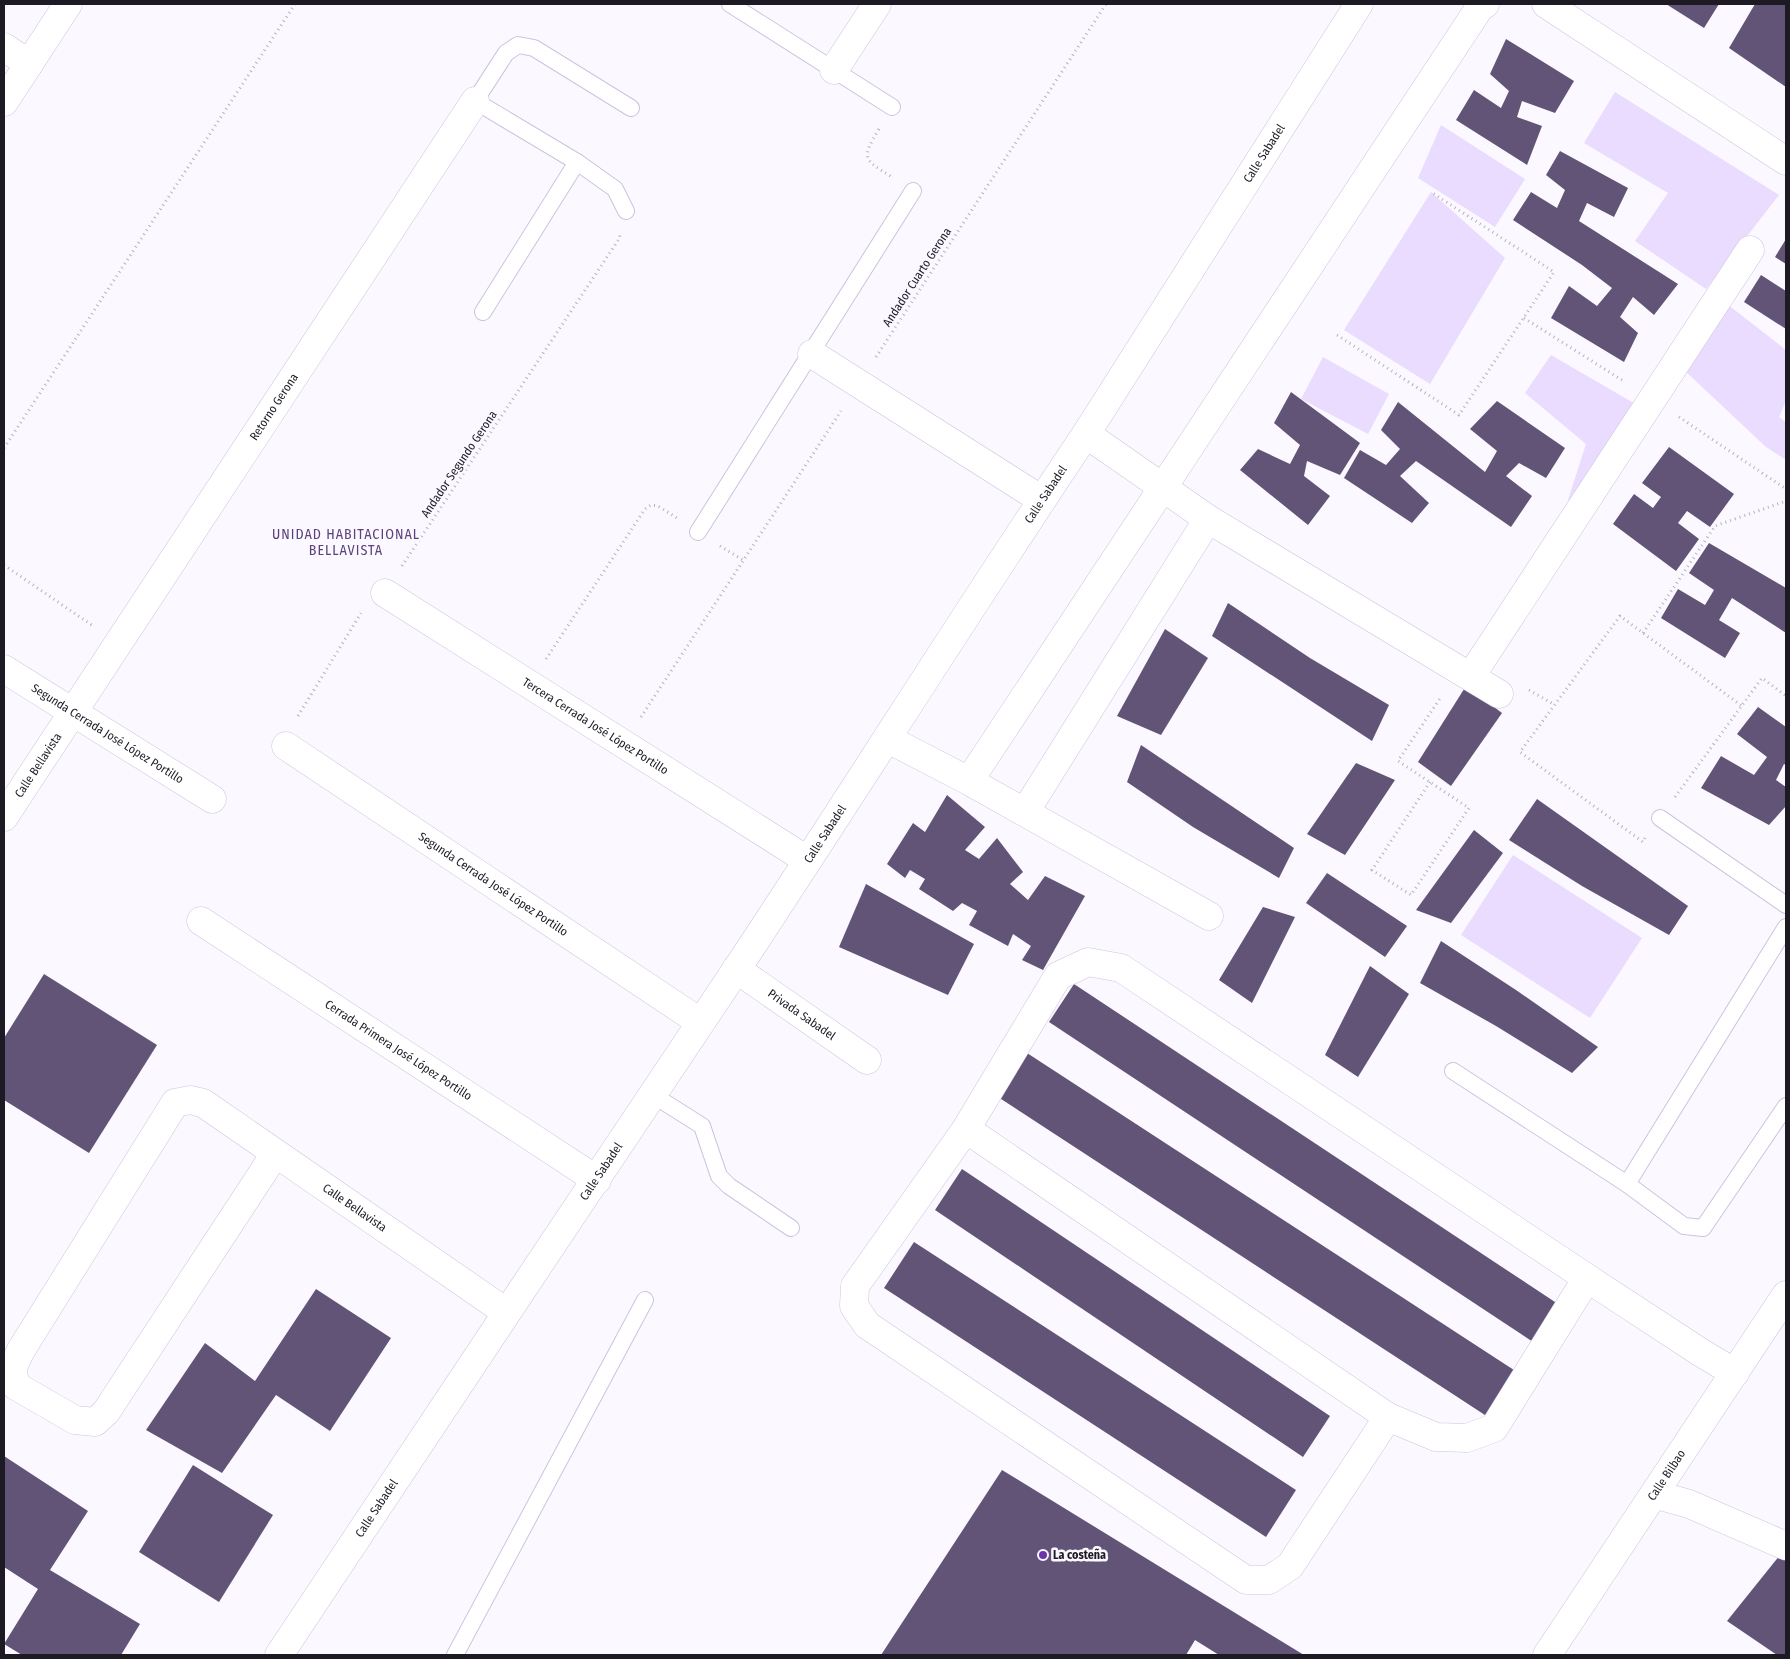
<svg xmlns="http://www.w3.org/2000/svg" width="1790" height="1659" font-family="'Fira Sans Condensed',sans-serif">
<rect width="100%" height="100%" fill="#fbf9ff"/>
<g fill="#e9dcfe">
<path d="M1615 92 1779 195 1706 289 1635 241 1668 193 1584 143Z"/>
<path d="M1441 125 1525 179 1495 227 1418 178Z"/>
<path d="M1431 192 1505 258 1430 384 1344 330Z"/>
<path d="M1727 304 1786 350V401L1779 417 1786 422V460L1766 447 1684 370Z"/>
<path d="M1551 355 1644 409 1587 508 1568 500 1586 444 1525 393Z"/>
<path d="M1323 357 1389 394 1368 434 1301 399Z"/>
<path d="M1513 855 1642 938 1590 1018 1461 935Z"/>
</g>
<g fill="#625477">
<path d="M1666 4H1719L1704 28Z"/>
<path d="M1755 4H1786V87L1729 48Z"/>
<path d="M1506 39 1574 81 1555 113 1522 101 1517 117 1542 126 1527 165 1456 120 1474 90 1501 108 1509 91 1490 74Z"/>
<path d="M1560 151 1628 188 1614 217 1587 203 1579 221 1678 284 1654 315 1633 297 1620 317 1638 333 1624 362 1551 318 1569 286 1597 306 1612 288 1582 265 1513 220 1531 192 1557 208 1565 190 1546 175Z"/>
<path d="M1786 239V264L1775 257Z"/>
<path d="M1761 275 1786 291V329L1744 302Z"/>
<path d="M1291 392 1360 443 1340 475 1307 461 1304 476 1330 496 1308 525 1240 470 1258 449 1290 464 1300 445 1274 423Z"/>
<path d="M1497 401 1565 448 1546 478 1519 463 1506 476 1532 496 1511 527 1416 461 1400 476 1429 503 1412 523 1344 478 1360 450 1386 465 1400 449 1381 430 1398 402 1485 472 1497 451 1470 429Z"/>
<path d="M1669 447 1734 494 1710 527 1687 511 1678 523 1699 539 1676 571 1613 524 1634 494 1653 508 1661 497 1642 483Z"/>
<path d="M1709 543 1786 588V633L1732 598 1719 620 1740 633 1725 658 1661 618 1678 589 1705 605 1714 590 1689 573Z"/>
<path d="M1228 603 1310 658 1389 705 1372 741 1212 636Z"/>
<path d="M1165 629 1208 658 1161 735 1117 716Z"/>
<path d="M1466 686 1502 713 1451 786 1418 762Z"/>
<path d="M1758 707 1786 727V765L1784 764 1776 780 1786 787V806L1769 825 1701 788 1721 756 1754 775 1767 757 1737 734Z"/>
<path d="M1141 745 1294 848 1279 878 1193 827 1127 782Z"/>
<path d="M1356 763 1395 780 1345 855 1307 834Z"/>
<path d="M947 795 985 827 965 850 979 859 997 838 1023 872 1010 884 1028 900 1045 876 1085 896 1043 970 1022 960 1031 946 1013 934 1008 946 969 925 977 911 962 903 953 911 919 889 925 879 910 870 905 878 887 864 913 823 925 832Z"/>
<path d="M1537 799 1688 906 1669 935 1582 886 1509 840Z"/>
<path d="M1474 830 1503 853 1451 923 1416 910Z"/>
<path d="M1327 873 1407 926 1385 957 1306 903Z"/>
<path d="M866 884 974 944 948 995 839 947Z"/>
<path d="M1263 907 1295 917 1252 1003 1219 980Z"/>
<path d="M1441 941 1516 990 1598 1047 1572 1073 1496 1026 1420 983Z"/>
<path d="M1370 966 1409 994 1358 1077 1325 1055Z"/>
<path d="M44 974 157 1045 89 1153 4 1100V1038Z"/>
<path d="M1074 984 1558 1304 1533 1342 1049 1022Z"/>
<path d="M1027 1053 1517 1372 1488 1417 998 1097Z"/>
<path d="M962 1169 1330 1416 1303 1457 935 1210Z"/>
<path d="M914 1242 1296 1490 1266 1537 884 1288Z"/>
<path d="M316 1289 391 1338 330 1431 276 1395 222 1473 146 1430 205 1343 255 1381Z"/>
<path d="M4 1456 88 1511 50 1570 140 1624 121 1655H22L4 1644 38 1589 4 1567Z"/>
<path d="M193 1465 273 1515 219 1602 139 1552Z"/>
<path d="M1002 1470 1304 1655H1219L1195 1640 1186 1655H881Z"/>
<path d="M1780 1555 1786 1559V1655H1777L1727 1621Z"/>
</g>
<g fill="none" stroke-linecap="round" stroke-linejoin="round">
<defs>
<g id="service">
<path d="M730 4 892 107"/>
<path d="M626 211 615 189 577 162 475 101 506 53 518 45 534 48 631 108"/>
<path d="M483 312 577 162"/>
<path d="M698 532 913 191"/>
<path d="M1660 818 1786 905"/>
<path d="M1453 1071 1627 1184 1684 1226 1703 1228 1786 1106"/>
<path d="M653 1095 702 1126 719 1176 729 1186 791 1228"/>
<path d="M1627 1184 1786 927"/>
<path d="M455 1655 645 1300"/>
</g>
<g id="minor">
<path d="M1546 4 1786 161"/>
<path d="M4 47 29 64"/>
<path d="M834 70 877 4"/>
<path d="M4 102 68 4"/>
<path d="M812 354 1042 500"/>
<path d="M1208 519 1499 694"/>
<path id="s1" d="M385 593 807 860"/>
<path id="s2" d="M4 669 212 799"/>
<path d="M1471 676 1750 250"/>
<path d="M888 739 969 781 1209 916"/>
<path id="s3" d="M286 746 700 1022"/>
<path d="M969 781 1480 7 1485 4"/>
<path d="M1025 812 1208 519 1086 434"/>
<path id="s4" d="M4 817 475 101"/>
<path id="s5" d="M201 921 597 1180"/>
<path id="s6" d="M736 969 867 1060"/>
<path d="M966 1129 1388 1417 1436 1437 1467 1438 1494 1428 1587 1278"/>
<path id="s7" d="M275 1154 106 1412 95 1422 75 1420 16 1386 12 1369 21 1350 175 1103 190 1100 203 1103 506 1312"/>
<path d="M1388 1417 1290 1566 1269 1580H1246L867 1325 854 1306 855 1286 966 1129 1058 976 1088 962 1121 968 1587 1278 1700 1352 1735 1373"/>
<path d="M1654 1494 1689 1504 1786 1546"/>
<path id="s8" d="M279 1655C431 1426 583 1198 736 970 854 792 967 611 1086 434L1359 4"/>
<path id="s9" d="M1547 1655 1786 1295"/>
</g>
</defs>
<use href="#service" stroke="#cdc3de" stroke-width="18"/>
<use href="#minor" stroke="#cdc3de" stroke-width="29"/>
<g stroke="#b5b2b9" stroke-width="3" stroke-dasharray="1 4" stroke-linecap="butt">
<path d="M879 129C861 159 863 159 892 177"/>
<path d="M1524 318 1625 382"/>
<path d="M1337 335 1459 415 1554 272 1431 192"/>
<path d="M876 357 1106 4"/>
<path d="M1679 417 1786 489"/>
<path d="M4 448 295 4"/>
<path d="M720 546 743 560"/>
<path d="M4 565 93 626"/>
<path d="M402 566 619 239 620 235"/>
<path d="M1643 633 1715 526 1786 501"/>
<path d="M546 659 645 509 651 505 658 506 677 518"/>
<path d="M1529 690 1555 705"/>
<path d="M298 716 361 613"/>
<path d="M641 717 841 411"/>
<path d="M1430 782 1372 870 1411 895 1469 808 1398 761 1441 697"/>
<path d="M1675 797 1762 678 1786 696"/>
<path d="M1645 838 1643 842 1520 752 1620 616 1742 706"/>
</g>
<use href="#service" stroke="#fff" stroke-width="16"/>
<use href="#minor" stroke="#fff" stroke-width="28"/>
</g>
<circle fill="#6e35ab" stroke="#fbf9ff" stroke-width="2" cx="1043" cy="1555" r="5"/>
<g text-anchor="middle" stroke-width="5" stroke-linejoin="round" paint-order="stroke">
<g font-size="12" fill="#1e1a24" stroke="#fbf9ff">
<text dy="4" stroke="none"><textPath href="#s8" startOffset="1796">Calle Sabadel</textPath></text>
<text transform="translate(917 277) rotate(-57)" y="4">Andador Cuarto Gerona</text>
<text dy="4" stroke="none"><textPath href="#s4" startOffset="491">Retorno Gerona</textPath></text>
<text transform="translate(459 464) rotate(-56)" y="4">Andador Segundo Gerona</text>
<text dy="4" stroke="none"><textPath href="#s8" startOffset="1391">Calle Sabadel</textPath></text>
<text dy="4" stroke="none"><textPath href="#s1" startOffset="249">Tercera Cerrada José López Portillo</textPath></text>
<text dy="4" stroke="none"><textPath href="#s2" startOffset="122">Segunda Cerrada José López Portillo</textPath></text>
<text dy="4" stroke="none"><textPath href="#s4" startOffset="62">Calle Bellavista</textPath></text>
<text dy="4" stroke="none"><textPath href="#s8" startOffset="986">Calle Sabadel</textPath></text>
<text dy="4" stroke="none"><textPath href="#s3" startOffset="249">Segunda Cerrada José López Portillo</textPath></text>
<text dy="4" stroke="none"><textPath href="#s6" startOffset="80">Privada Sabadel</textPath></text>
<text dy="4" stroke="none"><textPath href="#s5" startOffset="236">Cerrada Primera José López Portillo</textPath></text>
<text dy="4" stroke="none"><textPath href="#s8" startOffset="581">Calle Sabadel</textPath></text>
<text dy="4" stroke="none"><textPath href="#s7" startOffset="954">Calle Bellavista</textPath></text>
<text dy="4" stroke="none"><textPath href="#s9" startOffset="216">Calle Bilbao</textPath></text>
<text dy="4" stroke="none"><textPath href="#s8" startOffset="176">Calle Sabadel</textPath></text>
</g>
<g font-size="12" font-weight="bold" fill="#1e1a24" stroke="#fbf9ff" text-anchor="start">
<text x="1053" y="1559">La costeña</text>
</g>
<g font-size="14" letter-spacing="1" fill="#5b417d" stroke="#fbf9ff">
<text x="346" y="539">UNIDAD HABITACIONAL<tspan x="346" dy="16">BELLAVISTA</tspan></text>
</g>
</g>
<rect width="1790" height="1659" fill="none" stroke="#1e1a24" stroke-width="10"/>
</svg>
